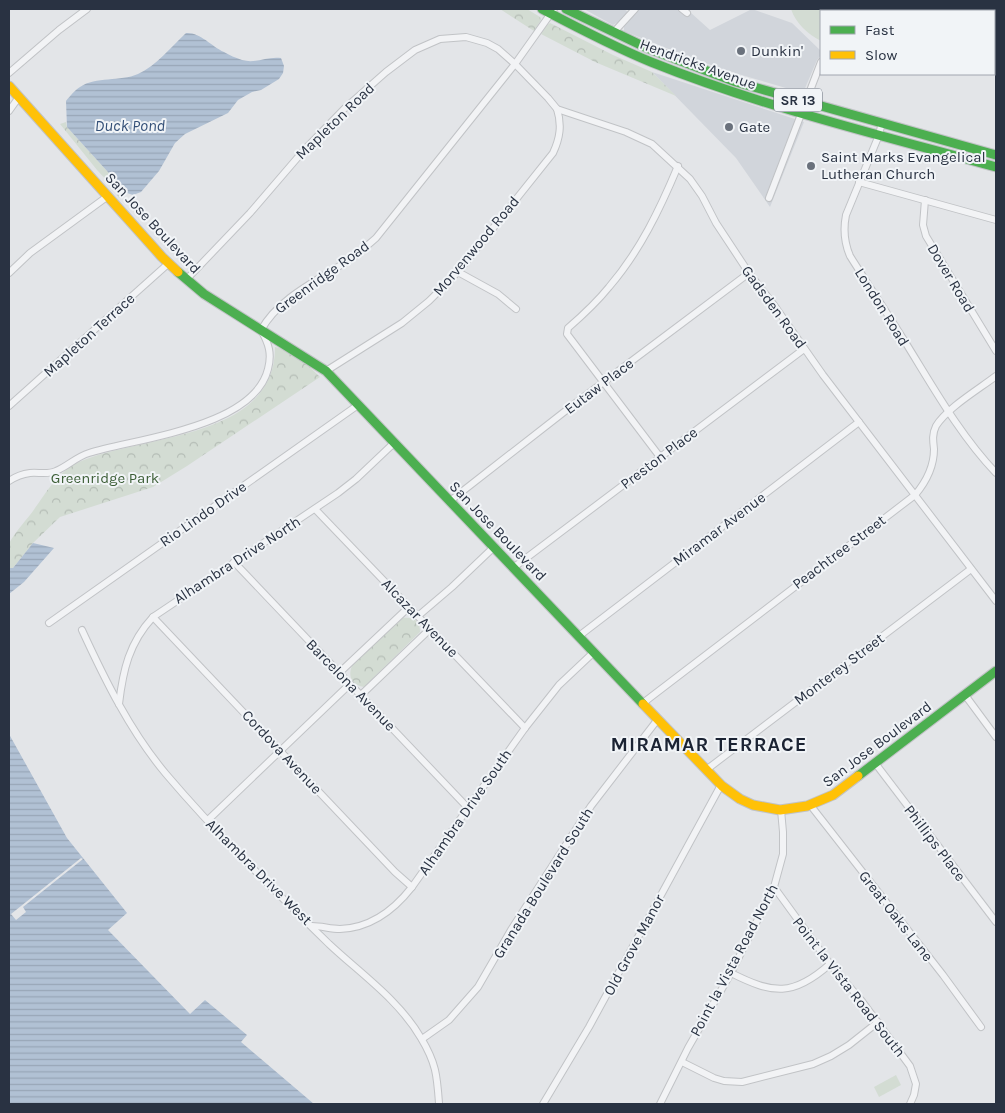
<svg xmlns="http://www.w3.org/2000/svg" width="1005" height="1113" font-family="Karla,sans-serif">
<defs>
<pattern id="park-crowns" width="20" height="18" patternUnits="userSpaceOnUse" patternTransform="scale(1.25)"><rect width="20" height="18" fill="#d3dcd3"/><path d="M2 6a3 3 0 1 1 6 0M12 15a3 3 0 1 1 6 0" fill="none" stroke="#b5bdb6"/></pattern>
<pattern id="water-rules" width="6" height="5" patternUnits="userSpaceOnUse" patternTransform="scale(1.25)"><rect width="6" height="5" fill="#b1c1d4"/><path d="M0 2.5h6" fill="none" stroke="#98a6b7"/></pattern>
</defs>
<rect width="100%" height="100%" fill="#e3e5e8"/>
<g fill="#d1d5db">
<path d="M584 9H624L628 12 620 21 613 25Z"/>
<path d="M638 9H680L687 15 690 12 710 30 752 9 792 23 821 51V55L817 60 803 93 738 74 696 60 624 31V26L627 21Z"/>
<path d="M652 72 804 122 770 207 736 158Z"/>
</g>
<g fill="#d3dcd3">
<path d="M791 9H853L851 11H821V41C808 34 796 24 791 9Z"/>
<path d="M896 1075 901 1085 879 1097 874 1087Z"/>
</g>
<g fill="url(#park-crowns)">
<path d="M500 9H527L540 17 541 20 534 31Z"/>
<path d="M550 23 613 55 652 72 676 96 595 62 541 34 546 26Z"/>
<path d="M66 122 67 127 127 193 119 198 112 186 97 170 60 124Z"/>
<path d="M275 347C292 350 308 365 320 377L187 466 153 487 60 517 33 543 13 568H9C9 561 7 551 9 545 10 538 28 518 33 511 46 493 58 471 79 462 139 435 276 440 275 347Z"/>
<path d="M403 618C414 617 420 621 420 632L364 687C351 685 347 675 353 664Z"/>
</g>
<g fill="url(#water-rules)">
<path d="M186 33C200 32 211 46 224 52 229 55 236 58 242 60 256 64 267 56 281 58L284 66 283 73 279 79 261 90 252 92 238 100 228 113 185 134 175 143 159 171 141 192 133 195 127 193 67 127 66 101C70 96 75 90 80 87 96 76 120 82 138 74 156 66 171 47 186 33Z"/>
<path d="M33 543 54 548 24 582 9 594V568H13Z"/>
<path d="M9 734 67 838 127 913 108 930 190 1014 205 1000 247 1035 241 1042 314 1104H9Z"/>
</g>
<path fill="#e3e5e8" d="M81 858 83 859 23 907 26 912 16 920 11 914Z"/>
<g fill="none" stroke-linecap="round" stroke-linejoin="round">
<defs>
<g id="street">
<path d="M682 9 687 13"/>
<path d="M613 33 635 9"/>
<path d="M9 73 59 30 87 9"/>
<path d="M9 111 19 97"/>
<path d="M882 122 879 135 846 215C843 230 844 242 850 256 867 283 885 310 902 337 931 383 958 433 996 473"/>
<path d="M859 182 996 220"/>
<path d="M769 198 821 62"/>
<path d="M925 200 923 225 926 236 996 351"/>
<path d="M458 272 498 294 516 309"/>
<path d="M9 273 30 253 108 196"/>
<path d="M186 280 250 213 305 149 344 109 386 72 415 50 440 39 466 37 487 43 498 49 515 64 548 98 557 109 626 132 652 144 690 179 702 196 716 223 749 273 774 305 823 375 996 601"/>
<path d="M326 371 402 323 429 301 458 272 553 153C560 138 562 125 557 109"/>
<path d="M9 406 169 263"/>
<path d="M660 457 567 334 568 328C583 315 597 302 609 287 640 251 660 209 678 166"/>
<path d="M9 481C15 477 22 474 30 473 38 472 48 475 56 471 68 466 76 457 89 453 138 438 254 427 268 369 272 354 269 344 261 330 280 296 321 279 352 258 360 252 368 245 376 238L515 64 554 9"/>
<path d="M450 501 573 405 749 273"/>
<path d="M315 509 525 728"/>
<path d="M234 562 468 808"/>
<path d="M513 568 804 349"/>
<path d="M418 616 452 587 494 547"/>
<path d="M153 617 395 872 412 887"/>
<path d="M49 623 358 405"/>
<path d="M82 630C105 680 130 731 166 774 217 834 273 889 329 944 361 974 399 1000 421 1038 436 1063 437 1075 439 1103"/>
<path d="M579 636 859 422"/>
<path d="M339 673 409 607"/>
<path d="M361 695 430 629"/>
<path d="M965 695 996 737"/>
<path d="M643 703 915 495C926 482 934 466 934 449 933 441 932 434 936 426 947 408 979 389 996 376"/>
<path d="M119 704C123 670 129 643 153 617L338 493 356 479 394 443"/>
<path d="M875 763 996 922"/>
<path d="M706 770 971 569"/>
<path d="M811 806 943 975 981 1027"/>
<path d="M208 820 350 684"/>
<path d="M774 887 830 964 861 1000 910 1066 916 1084 914 1095 910 1104"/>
<path d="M312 926C322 926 330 929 340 929 371 928 394 910 412 887L525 728 559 685 594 652"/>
<path d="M731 973C773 994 793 997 830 964"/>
<path d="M422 1039 449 1020 478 987 511 930 591 806 658 719"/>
<path d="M682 1062 714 1078 724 1081 742 1082 813 1064 831 1056 849 1045 878 1022"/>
<path d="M543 1104 589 1027 721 785"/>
<path d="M660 1104 688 1048 731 973 774 887 783 854V832L781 810"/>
</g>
<g id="fast">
<path d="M542 9C578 28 614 47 651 62 763 107 880 135 996 167"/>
<path d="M566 9 647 48 736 82 996 155"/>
<path d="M178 272 204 294 326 371 643 704"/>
<path d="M858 776 996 671"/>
</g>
<g id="slow">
<path d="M9 86 162 257 178 272"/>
<path d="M643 704 722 786 740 799 753 805 780 810 807 806 833 795 858 776"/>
</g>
</defs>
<use href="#street" stroke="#c1c3c6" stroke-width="8"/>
<use href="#fast" stroke="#c1c3c6" stroke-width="11"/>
<use href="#slow" stroke="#c1c3c6" stroke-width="11"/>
<use href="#street" stroke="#f2f3f5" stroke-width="6"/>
<use href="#fast" stroke="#4caf50" stroke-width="9"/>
<use href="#slow" stroke="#ffc107" stroke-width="9"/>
</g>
<g fill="#6a717c" stroke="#f1f4f7" stroke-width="2">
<circle cx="741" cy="51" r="5"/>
<circle cx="729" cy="127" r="5"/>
<circle cx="811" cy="166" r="5"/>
</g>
<g text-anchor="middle" stroke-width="4" stroke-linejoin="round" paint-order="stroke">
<rect fill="#f1f4f7" stroke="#656c78" stroke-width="1" x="774" y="88.5" width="48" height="23" rx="4"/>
<g font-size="14" font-weight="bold" fill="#293242">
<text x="798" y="105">SR 13</text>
</g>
<g font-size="15" fill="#293242" stroke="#f1f4f7" text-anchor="start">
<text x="751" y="56">Dunkin'</text>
<text x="739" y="132">Gate</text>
<text x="821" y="162">Saint Marks Evangelical<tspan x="821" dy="17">Lutheran Church</tspan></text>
</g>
<g font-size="15" fill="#293242" stroke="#f1f4f7">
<text transform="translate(698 64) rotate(20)" y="5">Hendricks Avenue</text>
<text transform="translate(335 121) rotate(-44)" y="5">Mapleton Road</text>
<text transform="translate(153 223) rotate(47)" y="5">San Jose Boulevard</text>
<text transform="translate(476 246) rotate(-50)" y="5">Morvenwood Road</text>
<text transform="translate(322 277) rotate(-36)" y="5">Greenridge Road</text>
<text transform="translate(951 278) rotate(59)" y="5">Dover Road</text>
<text transform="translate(774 307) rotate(54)" y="5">Gadsden Road</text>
<text transform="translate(882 307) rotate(58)" y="5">London Road</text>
<text transform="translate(89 335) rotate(-42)" y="5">Mapleton Terrace</text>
<text transform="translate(599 386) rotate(-37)" y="5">Eutaw Place</text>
<text transform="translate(659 458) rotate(-37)" y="5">Preston Place</text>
<text transform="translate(203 514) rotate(-35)" y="5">Rio Lindo Drive</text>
<text transform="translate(719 529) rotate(-37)" y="5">Miramar Avenue</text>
<text transform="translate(498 531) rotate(46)" y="5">San Jose Boulevard</text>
<text transform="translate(839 552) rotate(-37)" y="5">Peachtree Street</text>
<text transform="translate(237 560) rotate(-33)" y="5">Alhambra Drive North</text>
<text transform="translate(420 618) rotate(46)" y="5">Alcazar Avenue</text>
<text transform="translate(839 669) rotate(-37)" y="5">Monterey Street</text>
<text transform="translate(351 685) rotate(46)" y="5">Barcelona Avenue</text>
<text transform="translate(877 744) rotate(-37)" y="5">San Jose Boulevard</text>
<text transform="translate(282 752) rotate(47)" y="5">Cordova Avenue</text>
<text transform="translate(465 812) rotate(-55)" y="5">Alhambra Drive South</text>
<text transform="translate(935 843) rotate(53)" y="5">Phillips Place</text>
<text transform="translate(259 872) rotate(45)" y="5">Alhambra Drive West</text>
<text transform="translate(543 883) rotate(-58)" y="5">Granada Boulevard South</text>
<text transform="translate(896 916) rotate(52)" y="5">Great Oaks Lane</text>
<text transform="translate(634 945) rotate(-62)" y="5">Old Grove Manor</text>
<text transform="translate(734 960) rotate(-62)" y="5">Point la Vista Road North</text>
<text transform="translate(849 987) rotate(52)" y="5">Point la Vista Road South</text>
</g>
<g font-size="15" fill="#3c5e36" stroke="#f1f4f7">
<text x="105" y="483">Greenridge Park</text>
</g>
<g font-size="16" font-style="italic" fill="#334f77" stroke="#f1f4f7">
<text x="130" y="131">Duck Pond</text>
</g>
<g font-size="20" font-weight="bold" letter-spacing="1" fill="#1b2333" stroke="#f1f4f7">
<text x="709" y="751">MIRAMAR TERRACE</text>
</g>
</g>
<rect width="1005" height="1113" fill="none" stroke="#293242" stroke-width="20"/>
<rect x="820" y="10" width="175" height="65" fill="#f1f4f7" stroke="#a1a6af"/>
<rect x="830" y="26" width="25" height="8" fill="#4caf50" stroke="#a1a6af"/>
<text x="865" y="35" font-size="15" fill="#293242">Fast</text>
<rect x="830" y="51" width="25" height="8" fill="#ffc107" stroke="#a1a6af"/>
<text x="865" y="60" font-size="15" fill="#293242">Slow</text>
</svg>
